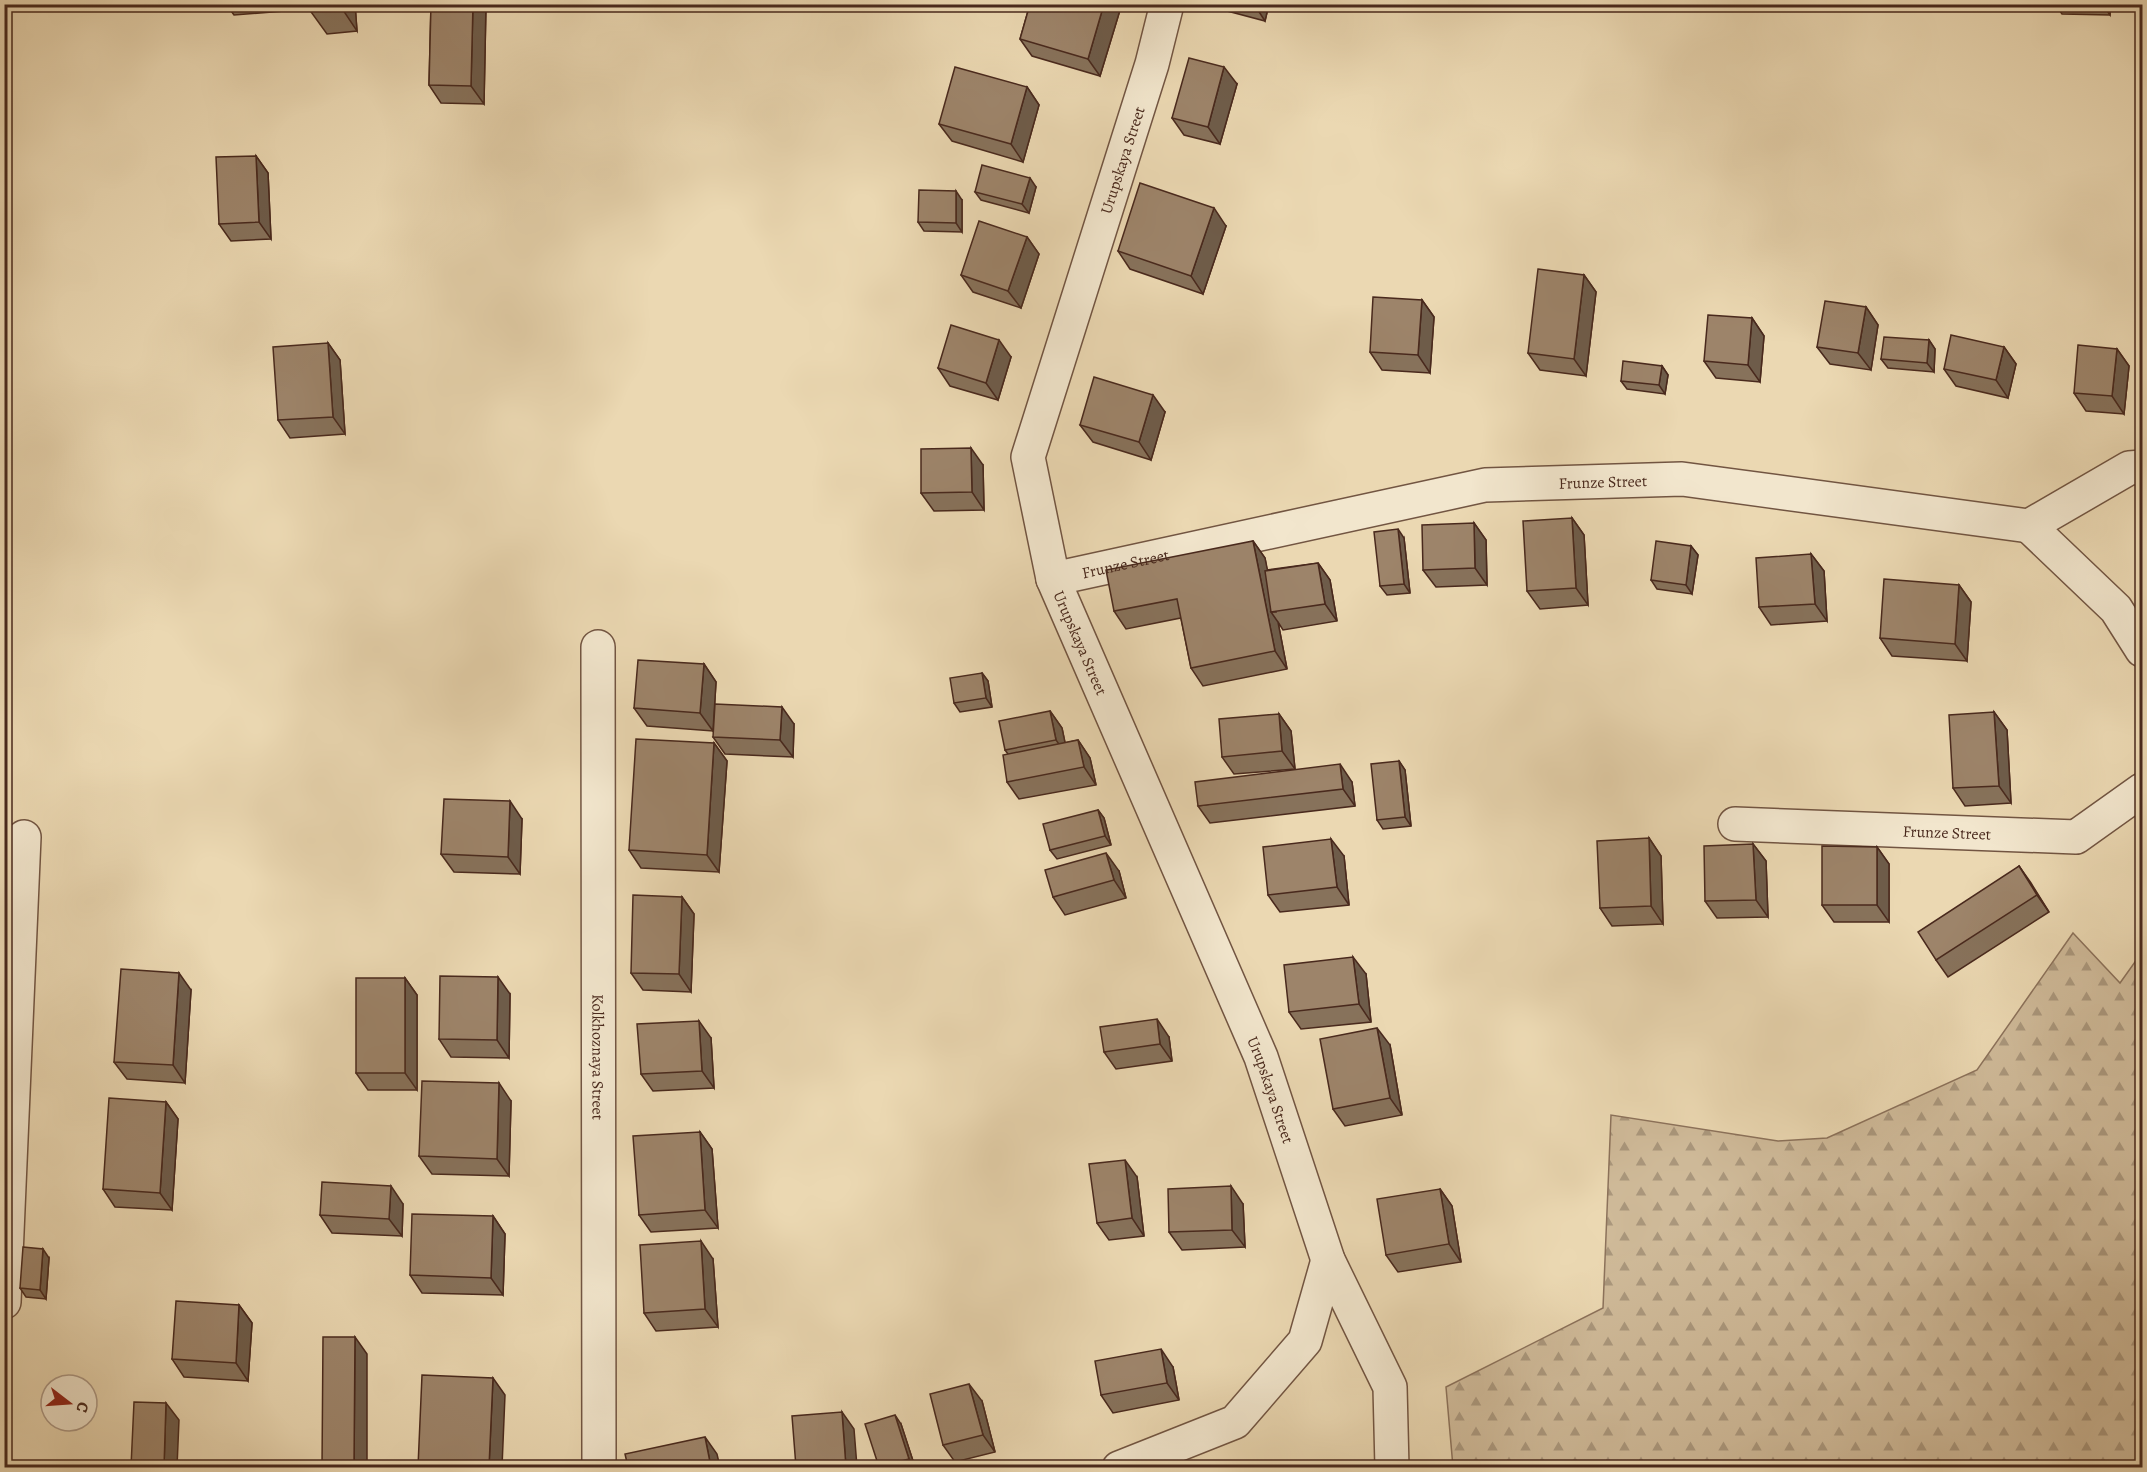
<svg xmlns="http://www.w3.org/2000/svg" width="2147" height="1472" font-family="Alegreya,serif">
<defs>
<pattern id="forest-firs" width="22" height="20" patternUnits="userSpaceOnUse" patternTransform="scale(1.5)"><rect width="22" height="20" fill="#cfba99"/><path d="M5 1l3.5 6h-7zM16 11l3.5 6h-7z" fill="#aa977c"/></pattern>
</defs>
<rect width="100%" height="100%" fill="#ebd8b2"/>
<filter id="stains"><feTurbulence type="fractalNoise" baseFrequency=".00333" numOctaves="4"/><feColorMatrix values="0 0 0 0 .2 0 0 0 0 .09 0 0 0 0 .02 0 0 0 .5 -.17"/></filter>
<radialGradient id="worn" r=".72"><stop offset=".6" stop-color="#630" stop-opacity="0"/><stop offset="1" stop-color="#630" stop-opacity=".3"/></radialGradient>
<path fill="url(#forest-firs)" stroke="#8c725b" stroke-width="1.5" d="M2073 933 2120 983 2142 952V1467H1453L1446 1387 1603 1308 1611 1115 1778 1141 1827 1138 1977 1070Z"/>
<g fill="none" stroke-linecap="round" stroke-linejoin="round">
<defs>
<g id="minor">
<path id="s1" d="M1167 4 1152 64 1028 457 1053 579 1261 1057 1328 1260 1390 1387 1392 1468"/>
<path d="M2029 526 2116 609 2142 650"/>
<path id="s2" d="M1053 579 1485 485 1682 479 2029 526 2129 468 2142 467"/>
<path id="s3" d="M598 647 599 1468"/>
<path id="s4" d="M1735 824 2076 837 2142 790"/>
<path d="M4 1302 24 837"/>
<path d="M1119 1468 1235 1422 1305 1341 1328 1260"/>
</g>
</defs>
<use href="#minor" stroke="#725542" stroke-width="36"/>
<use href="#minor" stroke="#f2e6cd" stroke-width="33"/>
</g>
<g fill="#87725b" stroke="#49291d" stroke-width="1.5">
<path d="M226 4H355L357 31 327 34 309 9 234 15Z"/>
<path d="M431 4H486L484 104 441 103 429 85Z"/>
<path d="M1030 4H1116L1120 10 1100 76 1032 56 1020 39Z"/>
<path d="M1213 4H1269L1265 21 1216 8Z"/>
<path d="M2055 4H2110V15L2062 14Z"/>
<path d="M1237 84 1220 144 1184 135 1172 118Z"/>
<path d="M1027 87 1039 105 1023 162 952 141 939 124Z"/>
<path d="M256 156 268 173 271 239 231 241 219 224Z"/>
<path d="M1036 187 1029 213 981 200 975 192Z"/>
<path d="M962 200V232L924 231 918 222Z"/>
<path d="M1226 226 1203 294 1130 269 1118 251Z"/>
<path d="M1027 237 1039 254 1021 308 973 292 961 275Z"/>
<path d="M1584 275 1596 292 1586 376 1540 370 1528 353Z"/>
<path d="M1422 300 1434 317 1430 373 1382 370 1370 352Z"/>
<path d="M1866 307 1878 325 1871 370 1830 364 1817 347Z"/>
<path d="M1752 318 1764 336 1760 382 1716 378 1704 361Z"/>
<path d="M1929 340 1935 349 1934 372 1888 368 1881 359Z"/>
<path d="M328 343 340 360 345 434 290 438 278 420Z"/>
<path d="M2004 347 2016 364 2008 398 1956 386 1944 369Z"/>
<path d="M2117 349 2129 366 2124 414 2086 411 2074 393Z"/>
<path d="M1011 357 998 400 950 386 938 368Z"/>
<path d="M1662 366 1668 375 1665 394 1627 389 1621 381Z"/>
<path d="M1165 412 1151 460 1093 442 1080 425Z"/>
<path d="M983 465 984 510 934 511 921 493Z"/>
<path d="M1572 518 1584 535 1588 605 1540 609 1527 591Z"/>
<path d="M1474 523 1486 540 1487 585 1436 587 1423 570Z"/>
<path d="M1404 538 1410 593 1387 595 1380 586Z"/>
<path d="M1253 541 1265 558 1267 570 1318 563 1330 580 1337 621 1283 630 1278 622 1287 669 1203 686 1191 668 1181 618 1126 629 1114 611Z"/>
<path d="M1691 546 1698 555 1692 594 1657 589 1651 580Z"/>
<path d="M1811 554 1824 571 1827 621 1771 625 1759 607Z"/>
<path d="M1959 585 1971 602 1967 661 1892 656 1880 638Z"/>
<path d="M704 664 716 682 713 731 647 726 634 708Z"/>
<path d="M982 673 988 681 992 707 960 712 954 703Z"/>
<path d="M1050 711 1062 728 1065 743 1078 740 1090 758 1096 785 1019 799 1007 782 1008 754 1005 750Z"/>
<path d="M1994 712 2007 730 2011 803 1965 806 1953 788Z"/>
<path d="M1279 714 1291 731 1295 769 1234 774 1222 757Z"/>
<path d="M794 724 793 757 725 754 713 737Z"/>
<path d="M714 743 727 761 719 872 641 868 629 850Z"/>
<path d="M1399 761 1405 770 1411 826 1383 829 1377 820Z"/>
<path d="M1352 782 1355 806 1210 823 1198 806Z"/>
<path d="M1098 810 1104 818 1111 845 1057 859 1050 850Z"/>
<path d="M522 819 520 874 454 872 441 854Z"/>
<path d="M1649 838 1661 856 1663 924 1612 926 1600 908Z"/>
<path d="M1753 844 1766 861 1768 917 1717 918 1705 901Z"/>
<path d="M1877 847 1889 864V922H1834L1822 905Z"/>
<path d="M1344 856 1349 905 1280 912 1268 895Z"/>
<path d="M2019 866 2049 912 1948 977 1936 960Z"/>
<path d="M1119 871 1126 898 1065 915 1053 897Z"/>
<path d="M682 897 694 914 691 992 643 990 631 973Z"/>
<path d="M1366 974 1371 1022 1301 1029 1289 1012Z"/>
<path d="M405 978 417 995V1090H368L356 1073Z"/>
<path d="M191 990 185 1083 127 1079 114 1062Z"/>
<path d="M510 994 509 1058 451 1057 439 1039Z"/>
<path d="M1169 1037 1172 1061 1116 1069 1104 1052Z"/>
<path d="M711 1038 714 1088 653 1091 641 1074Z"/>
<path d="M1390 1045 1402 1115 1345 1126 1333 1109Z"/>
<path d="M511 1101 509 1176 432 1174 419 1156Z"/>
<path d="M166 1102 178 1119 172 1210 115 1207 103 1189Z"/>
<path d="M700 1132 712 1149 718 1228 651 1232 639 1215Z"/>
<path d="M1137 1177 1144 1236 1109 1240 1097 1223Z"/>
<path d="M1440 1189 1452 1206 1461 1262 1398 1272 1386 1255Z"/>
<path d="M403 1204 402 1236 332 1233 320 1215Z"/>
<path d="M1243 1204 1245 1247 1182 1250 1169 1232Z"/>
<path d="M493 1216 505 1234 503 1295 422 1293 410 1275Z"/>
<path d="M49 1258 46 1299 26 1297 20 1288Z"/>
<path d="M713 1259 718 1327 656 1331 644 1313Z"/>
<path d="M239 1305 252 1323 248 1381 184 1377 172 1359Z"/>
<path d="M1173 1367 1179 1400 1113 1413 1101 1395Z"/>
<path d="M982 1401 995 1452 955 1462 943 1445Z"/>
<path d="M901 1424 915 1467H879Z"/>
</g>
<g fill="#6e5c4a" stroke="#49291d" stroke-width="1.5">
<path d="M339 4H355L357 31Z"/>
<path d="M473 4H486L484 104 471 86Z"/>
<path d="M1104 4H1116L1120 10 1100 76 1088 59Z"/>
<path d="M1254 4H1269L1265 21Z"/>
<path d="M2102 4H2110V15Z"/>
<path d="M1224 67 1237 84 1220 144 1208 127Z"/>
<path d="M1027 87 1039 105 1023 162 1011 144Z"/>
<path d="M256 156 268 173 271 239 259 222Z"/>
<path d="M1030 178 1036 187 1029 213 1022 204Z"/>
<path d="M956 191 962 200V232L956 223Z"/>
<path d="M1214 208 1226 226 1203 294 1191 276Z"/>
<path d="M1027 237 1039 254 1021 308 1008 291Z"/>
<path d="M1584 275 1596 292 1586 376 1574 359Z"/>
<path d="M1422 300 1434 317 1430 373 1418 355Z"/>
<path d="M1866 307 1878 325 1871 370 1858 353Z"/>
<path d="M1752 318 1764 336 1760 382 1748 365Z"/>
<path d="M999 340 1011 357 998 400 986 383Z"/>
<path d="M1929 340 1935 349 1934 372 1927 363Z"/>
<path d="M328 343 340 360 345 434 333 417Z"/>
<path d="M2004 347 2016 364 2008 398 1996 380Z"/>
<path d="M2117 349 2129 366 2124 414 2112 396Z"/>
<path d="M1662 366 1668 375 1665 394 1659 385Z"/>
<path d="M1153 395 1165 412 1151 460 1139 442Z"/>
<path d="M971 448 983 465 984 510 972 492Z"/>
<path d="M1572 518 1584 535 1588 605 1576 588Z"/>
<path d="M1474 523 1486 540 1487 585 1475 568Z"/>
<path d="M1398 529 1404 538 1410 593 1404 584Z"/>
<path d="M1253 541 1265 558 1276 612H1271L1278 622 1287 669 1275 651Z"/>
<path d="M1691 546 1698 555 1692 594 1686 585Z"/>
<path d="M1811 554 1824 571 1827 621 1815 604Z"/>
<path d="M1318 563 1330 580 1337 621 1325 604Z"/>
<path d="M1959 585 1971 602 1967 661 1955 644Z"/>
<path d="M704 664 716 682 713 731 700 713Z"/>
<path d="M982 673 988 681 992 707 986 698Z"/>
<path d="M782 707 794 724 793 757 780 740Z"/>
<path d="M1050 711 1062 728 1068 757 1056 740Z"/>
<path d="M1994 712 2007 730 2011 803 1999 786Z"/>
<path d="M1279 714 1291 731 1295 769 1282 751Z"/>
<path d="M1078 740 1090 758 1096 785 1084 767Z"/>
<path d="M714 743 727 761 719 872 707 855Z"/>
<path d="M1399 761 1405 770 1411 826 1405 817Z"/>
<path d="M1340 764 1352 782 1355 806 1343 789Z"/>
<path d="M510 801 522 819 520 874 508 857Z"/>
<path d="M1098 810 1104 818 1111 845 1105 836Z"/>
<path d="M1649 838 1661 856 1663 924 1651 906Z"/>
<path d="M1331 839 1344 856 1349 905 1337 887Z"/>
<path d="M1753 844 1766 861 1768 917 1756 900Z"/>
<path d="M1877 847 1889 864V922L1877 905Z"/>
<path d="M1106 853 1119 871 1126 898 1114 880Z"/>
<path d="M2019 866 2031 883 2049 912 2037 895Z"/>
<path d="M682 897 694 914 691 992 679 974Z"/>
<path d="M1353 957 1366 974 1371 1022 1359 1004Z"/>
<path d="M179 973 191 990 185 1083 173 1065Z"/>
<path d="M498 977 510 994 509 1058 497 1040Z"/>
<path d="M405 978 417 995V1090L405 1073Z"/>
<path d="M1157 1019 1169 1037 1172 1061 1160 1044Z"/>
<path d="M699 1021 711 1038 714 1088 702 1071Z"/>
<path d="M1377 1028 1390 1045 1402 1115 1390 1098Z"/>
<path d="M499 1083 511 1101 509 1176 497 1159Z"/>
<path d="M166 1102 178 1119 172 1210 160 1193Z"/>
<path d="M700 1132 712 1149 718 1228 705 1210Z"/>
<path d="M1125 1160 1137 1177 1144 1236 1132 1218Z"/>
<path d="M391 1186 403 1204 402 1236 389 1219Z"/>
<path d="M1231 1186 1243 1204 1245 1247 1232 1230Z"/>
<path d="M1440 1189 1452 1206 1461 1262 1449 1244Z"/>
<path d="M493 1216 505 1234 503 1295 491 1278Z"/>
<path d="M701 1241 713 1259 718 1327 705 1309Z"/>
<path d="M43 1249 49 1258 46 1299 40 1290Z"/>
<path d="M239 1305 252 1323 248 1381 236 1363Z"/>
<path d="M355 1337 367 1354V1467H354Z"/>
<path d="M1161 1349 1173 1367 1179 1400 1167 1383Z"/>
<path d="M493 1378 505 1395 502 1467H489Z"/>
<path d="M969 1384 982 1401 995 1452 983 1435Z"/>
<path d="M166 1403 179 1420 177 1467H164Z"/>
<path d="M842 1412 854 1429 857 1467H846Z"/>
<path d="M895 1415 901 1424 915 1467 909 1459Z"/>
<path d="M705 1437 717 1454 720 1467H711Z"/>
</g>
<g fill="#9d846a" stroke="#49291d" stroke-width="1.5">
<path d="M431 4H473L471 86 429 85Z"/>
<path d="M1030 4H1104L1088 59 1020 39Z"/>
<path d="M1189 58 1224 67 1208 127 1172 118Z"/>
<path d="M955 67 1027 87 1011 144 939 124Z"/>
<path d="M256 156 259 222 219 224 216 157Z"/>
<path d="M982 165 1030 178 1022 204 975 192Z"/>
<path d="M1140 183 1214 208 1191 276 1118 251Z"/>
<path d="M919 190 956 191V223L918 222Z"/>
<path d="M979 221 1027 237 1008 291 961 275Z"/>
<path d="M1538 269 1584 275 1574 359 1528 353Z"/>
<path d="M1373 297 1422 300 1418 355 1370 352Z"/>
<path d="M1825 301 1866 307 1858 353 1817 347Z"/>
<path d="M1708 315 1752 318 1748 365 1704 361Z"/>
<path d="M951 325 999 340 986 383 938 368Z"/>
<path d="M1951 335 2004 347 1996 380 1944 369Z"/>
<path d="M1884 337 1929 340 1927 363 1881 359Z"/>
<path d="M328 343 333 417 278 420 273 347Z"/>
<path d="M2078 345 2117 349 2112 396 2074 393Z"/>
<path d="M1623 361 1662 366 1659 385 1621 381Z"/>
<path d="M1094 377 1153 395 1139 442 1080 425Z"/>
<path d="M971 448 972 492 921 493V449Z"/>
<path d="M1572 518 1576 588 1527 591 1523 521Z"/>
<path d="M1474 523 1475 568 1423 570 1422 525Z"/>
<path d="M1398 529 1404 584 1380 586 1374 532Z"/>
<path d="M1253 541 1275 651 1191 668 1177 599 1114 611 1106 570Z"/>
<path d="M1656 541 1691 546 1686 585 1651 580Z"/>
<path d="M1811 554 1815 604 1759 607 1756 558Z"/>
<path d="M1318 563 1325 604 1271 612 1265 571Z"/>
<path d="M1884 579 1959 585 1955 644 1880 638Z"/>
<path d="M638 660 704 664 700 713 634 708Z"/>
<path d="M982 673 986 698 954 703 950 678Z"/>
<path d="M715 704 782 707 780 740 713 737Z"/>
<path d="M1050 711 1056 740 1005 750 999 721Z"/>
<path d="M1994 712 1999 786 1953 788 1949 715Z"/>
<path d="M1279 714 1282 751 1222 757 1219 719Z"/>
<path d="M636 739 714 743 707 855 629 850Z"/>
<path d="M1078 740 1084 767 1007 782 1003 755Z"/>
<path d="M1399 761 1405 817 1377 820 1371 764Z"/>
<path d="M1340 764 1343 789 1198 806 1195 782Z"/>
<path d="M444 799 510 801 508 857 441 854Z"/>
<path d="M1098 810 1105 836 1050 850 1043 824Z"/>
<path d="M1649 838 1651 906 1600 908 1597 841Z"/>
<path d="M1331 839 1337 887 1268 895 1263 847Z"/>
<path d="M1753 844 1756 900 1705 901 1704 846Z"/>
<path d="M1822 846 1877 847V905H1822Z"/>
<path d="M1106 853 1114 880 1053 897 1045 870Z"/>
<path d="M2019 866 2037 895 1936 960 1918 932Z"/>
<path d="M633 895 682 897 679 974 631 973Z"/>
<path d="M1353 957 1359 1004 1289 1012 1284 965Z"/>
<path d="M121 969 179 973 173 1065 114 1062Z"/>
<path d="M440 976 498 977 497 1040 439 1039Z"/>
<rect x="356" y="978" width="49" height="95"/>
<path d="M1157 1019 1160 1044 1104 1052 1100 1027Z"/>
<path d="M699 1021 702 1071 641 1074 637 1024Z"/>
<path d="M1377 1028 1390 1098 1333 1109 1320 1039Z"/>
<path d="M422 1081 499 1083 497 1159 419 1156Z"/>
<path d="M109 1098 166 1102 160 1193 103 1189Z"/>
<path d="M700 1132 705 1210 639 1215 633 1136Z"/>
<path d="M1125 1160 1132 1218 1097 1223 1089 1164Z"/>
<path d="M322 1182 391 1186 389 1219 320 1215Z"/>
<path d="M1231 1186 1232 1230 1169 1232 1168 1189Z"/>
<path d="M1440 1189 1449 1244 1386 1255 1377 1199Z"/>
<path d="M412 1214 493 1216 491 1278 410 1275Z"/>
<path d="M701 1241 705 1309 644 1313 640 1245Z"/>
<path d="M23 1247 43 1249 40 1290 20 1288Z"/>
<path d="M176 1301 239 1305 236 1363 172 1359Z"/>
<path d="M323 1337H355L354 1467H322Z"/>
<path d="M1161 1349 1167 1383 1101 1395 1095 1361Z"/>
<path d="M422 1375 493 1378 489 1467H418Z"/>
<path d="M969 1384 983 1435 943 1445 930 1394Z"/>
<path d="M134 1402 166 1403 164 1467H131Z"/>
<path d="M842 1412 846 1467H796L792 1416Z"/>
<path d="M895 1415 909 1459 879 1467 865 1424Z"/>
<path d="M705 1437 711 1467H628L625 1454Z"/>
</g>
<g text-anchor="middle" stroke-width="4.5" stroke-linejoin="round" paint-order="stroke">
<g font-size="16" fill="#49291d" stroke="#f2e6cd">
<text transform="translate(1122 160) rotate(-72)" y="6">Urupskaya Street</text>
<text dy="6" stroke="none"><textPath href="#s2" startOffset="560">Frunze Street</textPath></text>
<text dy="6" stroke="none"><textPath href="#s2" startOffset="74">Frunze Street</textPath></text>
<text dy="6" stroke="none"><textPath href="#s1" startOffset="668">Urupskaya Street</textPath></text>
<text dy="6" stroke="none"><textPath href="#s4" startOffset="212">Frunze Street</textPath></text>
<text dy="6" stroke="none"><textPath href="#s3" startOffset="410">Kolkhoznaya Street</textPath></text>
<text dy="6" stroke="none"><textPath href="#s1" startOffset="1154">Urupskaya Street</textPath></text>
</g>
</g>
<rect width="2147" height="1472" fill="none" stroke="#ebd8b2" stroke-width="24"/>
<rect x="6" y="6" width="2135" height="1460" fill="none" stroke="#49291d" stroke-width="3"/>
<rect x="12" y="12" width="2123" height="1448" fill="none" stroke="#49291d" stroke-width="1.5"/>
<g transform="translate(69 1403) rotate(107)"><circle r="28" fill="#f2e6cd" stroke="#ae9a87" stroke-width="1.5"/>
<path d="M0-4.5L10 22L0 15L-10 22Z" fill="#8f2418"/>
<text y="-9" font-size="16" font-weight="bold" text-anchor="middle" fill="#49291d">С</text>
</g>
<rect width="100%" height="100%" filter="url(#stains)"/>
<rect width="100%" height="100%" fill="url(#worn)"/>
</svg>
